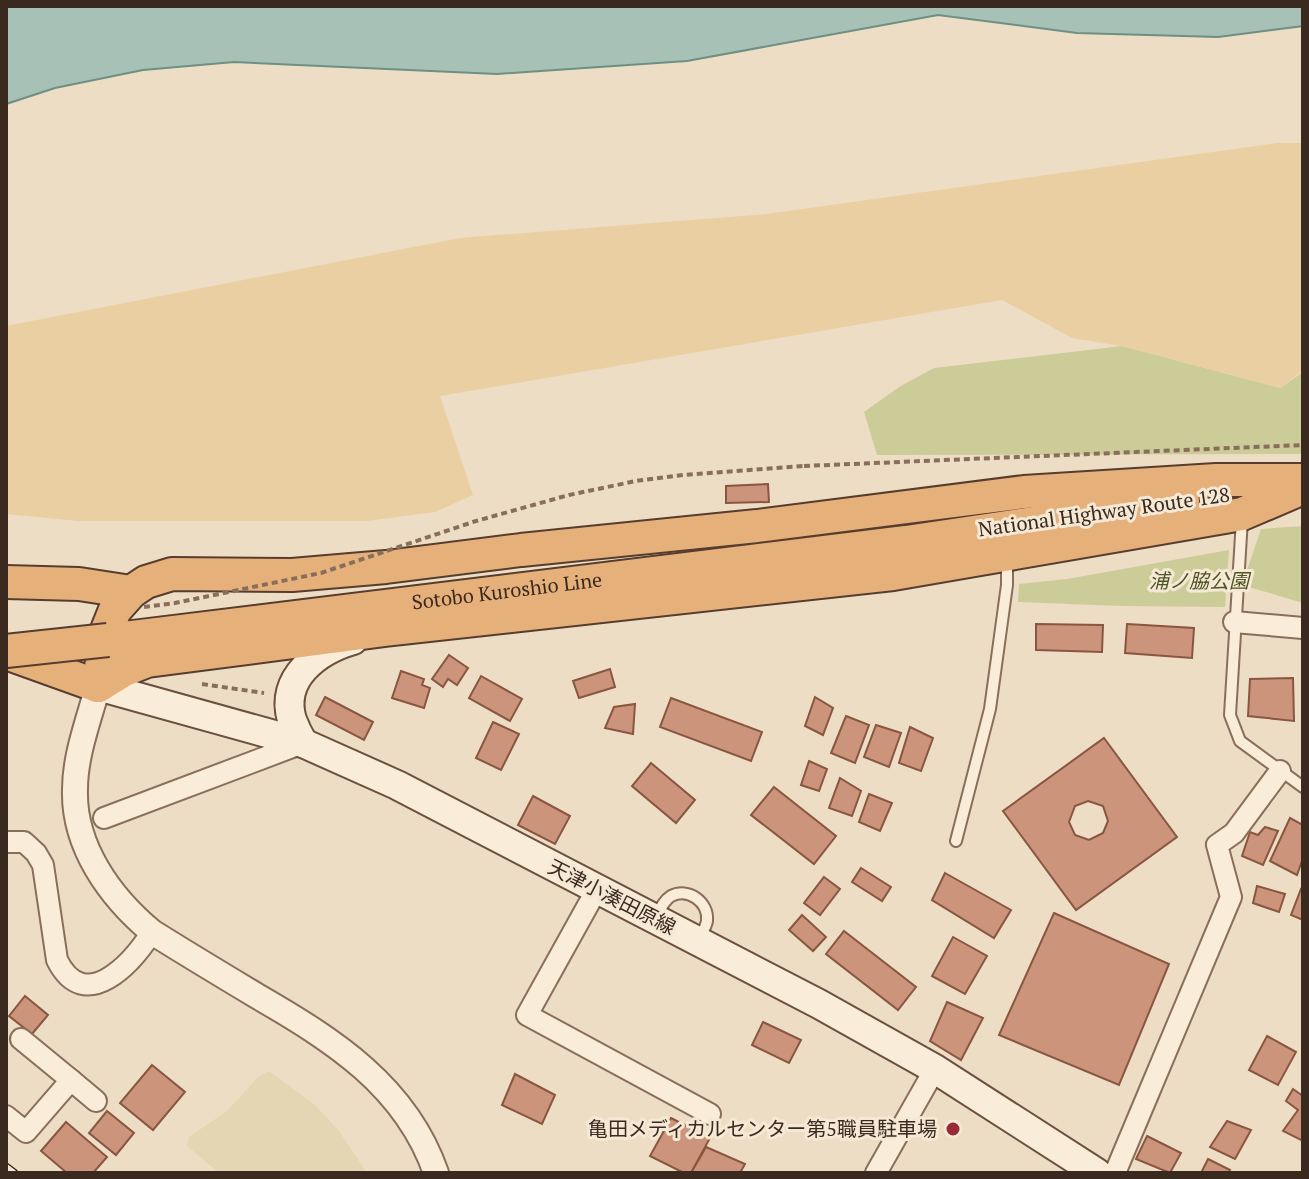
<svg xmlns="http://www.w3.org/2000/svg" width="1309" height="1179" font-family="'PT Serif','Noto Sans JP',serif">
<rect width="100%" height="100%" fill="#eeddc5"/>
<path fill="#e4d6b2" d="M269 1071 315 1105 339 1131 367 1173H219L187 1146 189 1137 227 1111 258 1077Z"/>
<g fill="#cc9">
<path d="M1122 346 1280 388 1303 372V454L877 455 864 412 899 387 934 368Z"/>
<path d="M1303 526V603L1242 585 1261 529Z"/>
<path d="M1229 550 1225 607 1120 606 1018 602 1019 584 1067 579Z"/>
</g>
<path fill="#eacfa2" d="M1278 143H1303V370L1280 388 1122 346 1072 338 1002 300 440 396 473 495 435 512 368 521H78L6 514V326L460 238 766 214Z"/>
<path fill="#a7c1b7" stroke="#6d9083" stroke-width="2" d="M6 6H1303V26L1218 37 1077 33 938 15 687 61 497 74 234 62 143 70 55 88 6 104Z"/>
<g fill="#cc947b" stroke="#885641" stroke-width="2" fill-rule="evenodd">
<path d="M768 484 769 502 726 503V486Z"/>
<path d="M1036 624 1103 625 1102 652 1036 650Z"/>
<path d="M1127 624 1194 628 1192 658 1125 653Z"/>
<path d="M449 655 468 668 457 685 448 679 443 687 432 679Z"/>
<path d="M610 669 615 687 579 698 573 681Z"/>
<path d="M401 671 424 679 422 685 430 688 424 708 392 698Z"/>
<path d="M481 676 522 699 510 721 469 698Z"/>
<path d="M1293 678 1294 721 1248 716 1250 679Z"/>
<path d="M325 697 373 722 364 740 316 715Z"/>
<path d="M815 697 833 708 823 735 805 726Z"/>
<path d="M671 698 762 732 751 761 660 727Z"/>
<path d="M635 704 633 734 605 728 614 707Z"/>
<path d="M846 716 869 725 855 763 831 753Z"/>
<path d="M493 722 519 734 501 770 476 758Z"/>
<path d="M876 725 901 733 889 767 864 757Z"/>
<path d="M910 727 933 738 921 771 899 763Z"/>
<path d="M1104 738 1177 837 1076 910 1003 811ZM1088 801 1103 806 1108 821 1103 833 1089 840 1075 835 1069 822 1075 806Z"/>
<path d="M809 761 827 769 819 791 801 785Z"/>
<path d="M651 763 695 800 676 823 632 786Z"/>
<path d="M840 778 861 791 852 816 829 808Z"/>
<path d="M774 787 836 836 814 864 751 815Z"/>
<path d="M869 794 892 803 880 831 859 822Z"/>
<path d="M533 796 570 816 555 844 518 825Z"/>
<path d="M1290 818 1303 825V858L1297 875 1270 861Z"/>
<path d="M1265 827 1278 831 1263 865 1242 856 1250 832 1258 835Z"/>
<path d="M861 868 891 887 882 901 852 882Z"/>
<path d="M945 873 1011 910 994 938 932 900Z"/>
<path d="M824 877 840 889 820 915 804 903Z"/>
<path d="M1257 886 1285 894 1279 912 1253 903Z"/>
<path d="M1301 889 1303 890V920L1291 915Z"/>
<path d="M1054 913 1169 964 1119 1085 999 1035Z"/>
<path d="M802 915 826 937 813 951 789 930Z"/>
<path d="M844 931 916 987 898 1010 826 954Z"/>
<path d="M953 937 987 956 965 994 932 976Z"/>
<path d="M25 996 48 1015 32 1034 9 1016Z"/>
<path d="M947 1002 983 1018 961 1060 930 1041Z"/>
<path d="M763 1022 801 1040 789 1063 752 1045Z"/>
<path d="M1267 1036 1296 1052 1278 1085 1249 1070Z"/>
<path d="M152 1065 185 1092 153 1130 120 1103Z"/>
<path d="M515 1074 555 1095 542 1124 502 1105Z"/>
<path d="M1293 1089 1303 1096V1141L1283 1131 1298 1110 1286 1101Z"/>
<path d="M107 1111 134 1133 116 1155 89 1133Z"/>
<path d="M671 1118 710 1138 691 1173H684L650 1156Z"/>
<path d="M1227 1121 1251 1130 1235 1159 1210 1147Z"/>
<path d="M66 1122 107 1157 93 1173H67L41 1151Z"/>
<path d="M1147 1136 1181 1153 1170 1173 1136 1159Z"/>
<path d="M706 1147 745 1164 740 1173H691Z"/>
<path d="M1208 1159 1230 1170 1228 1173H1201Z"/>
</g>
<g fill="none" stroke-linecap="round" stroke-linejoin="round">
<defs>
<g id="service">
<path d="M1242 519 1230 715 1240 741 1303 787"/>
<path d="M956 841 990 709 1007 585V559"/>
<path d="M656 918C660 910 663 901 671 896 688 887 709 902 707 921 706 927 702 933 699 939"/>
</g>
<g id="minor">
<path d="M1234 622 1303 628"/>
<path d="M104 818 303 743"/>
<path d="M6 842H24L36 853 43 865 57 960C85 1016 132 963 152 932"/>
<path d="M597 889 527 1015 710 1114"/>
<path d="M21 1039 71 1080"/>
<path d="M6 1116 26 1132 71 1080 96 1101"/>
<path d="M876 1173 935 1069"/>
<path d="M1115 1173 1231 897 1217 845 1234 833 1280 771"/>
</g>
<path id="tertiary" d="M98 686C89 719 75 755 75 789 73 846 110 897 152 932 187 954 222 975 257 996 333 1040 406 1086 436 1173"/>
<g id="secondary">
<path d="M98 686 303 743 397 785 819 1004 935 1069 1097 1173"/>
<path d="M303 743C299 736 295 728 292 720 279 678 318 650 353 640"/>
</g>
<g id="trunk">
<path d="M6 582 79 584 131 592"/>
<path id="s1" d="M108 640 906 542 1183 501"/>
<path d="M6 653 98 686"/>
<path d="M98 686 107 630 115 610 131 592 146 582 172 574 292 575 386 567 521 550 757 526 1024 492 1216 480H1303"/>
<path d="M98 686 124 670 147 661 385 630 893 574 1242 514 1303 488"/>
</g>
</defs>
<use href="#service" stroke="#896f5b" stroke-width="14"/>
<use href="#minor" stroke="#896f5b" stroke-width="24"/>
<use href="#tertiary" stroke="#896f5b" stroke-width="28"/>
<use href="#secondary" stroke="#6b503e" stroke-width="32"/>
<use href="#trunk" stroke="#573d2f" stroke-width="36"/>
<g stroke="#896f5b" stroke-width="4" stroke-dasharray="6 4" stroke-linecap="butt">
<path d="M804 466 1303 445"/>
<path d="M202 684 264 693"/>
</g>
<use href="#service" stroke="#f9ecd8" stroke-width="10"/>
<use href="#minor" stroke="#f9ecd8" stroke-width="20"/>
<use href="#tertiary" stroke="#f9ecd8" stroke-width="24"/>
<use href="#secondary" stroke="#f9ecd8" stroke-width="28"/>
<use href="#trunk" stroke="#e6b07a" stroke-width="32"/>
<defs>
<path id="rail" d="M6 1167 14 1173"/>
</defs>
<use href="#rail" stroke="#39291f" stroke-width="9"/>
<use href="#rail" stroke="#f5e8d4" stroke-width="6" stroke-dasharray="18" stroke-linecap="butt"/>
<defs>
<path id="trunk-bridge" d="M6 651 108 640"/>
</defs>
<use href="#trunk-bridge" stroke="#573d2f" stroke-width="36" stroke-linecap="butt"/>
<path stroke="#896f5b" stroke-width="4" stroke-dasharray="6 4" stroke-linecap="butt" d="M144 607 175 603 321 573 476 521 569 495 636 481 683 475 804 466"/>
<use href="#trunk-bridge" stroke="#e6b07a" stroke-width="32"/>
</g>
<circle fill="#982b37" stroke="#f5e8d4" stroke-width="3" cx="953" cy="1129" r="8"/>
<g text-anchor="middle" stroke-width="6" stroke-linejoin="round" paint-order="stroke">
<g font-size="20" fill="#39291f" stroke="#f5e8d4">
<text transform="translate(1104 512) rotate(-8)" y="7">National Highway Route 128</text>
<text dy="7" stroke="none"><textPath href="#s1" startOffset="402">Sotobo Kuroshio Line</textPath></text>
<text transform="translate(612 897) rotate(27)" y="7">天津小湊田原線</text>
</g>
<g font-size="20" font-style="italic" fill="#4e5525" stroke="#f5e8d4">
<text x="1199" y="588">浦ノ脇公園</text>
</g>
<g font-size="20" fill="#39291f" stroke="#f5e8d4" text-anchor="end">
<text x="937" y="1136">亀田メディカルセンター第5職員駐車場</text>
</g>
</g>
<rect width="1309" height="1179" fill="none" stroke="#39291f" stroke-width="16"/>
</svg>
